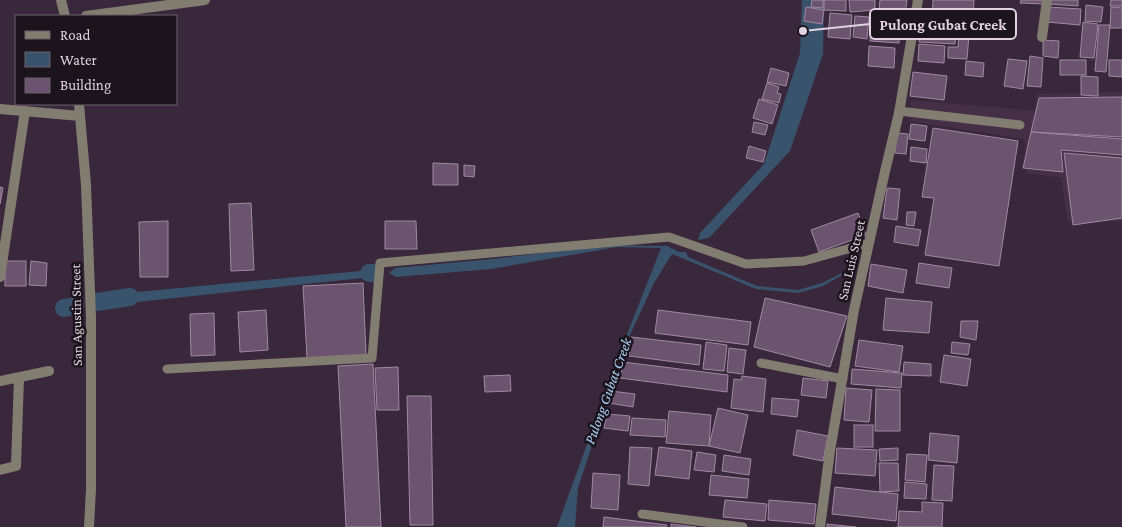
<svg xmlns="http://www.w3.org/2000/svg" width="1122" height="527" font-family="'Crimson Pro',serif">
<rect width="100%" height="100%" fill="#39283b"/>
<path fill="#452f47" d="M1122 92V221L1068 223 1061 178 1027 173 1024 139 910 121 911 100 1035 111 1037 94Z"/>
<g fill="#39536c">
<path d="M802 0H824L823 54 790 151 709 238 698 240 700 233 764 164 800 53Z"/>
<path d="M611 245 667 246 679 252H686L688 257 757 286 798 290 822 283 856 266 862 264 823 286 798 293 756 289 672 254 654 283 623 350 578 488 575 527H557L624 342 661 248 617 247 491 269 396 277 389 273 395 268 492 259Z"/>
<path d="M360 271 369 273 363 278 137 302 130 297 137 292Z"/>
</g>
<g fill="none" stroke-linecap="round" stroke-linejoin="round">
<g stroke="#39536c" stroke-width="18">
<path d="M369 273H375"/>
<path d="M97 302 130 297"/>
<path d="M64 308 75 306"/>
</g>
</g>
<g fill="#6c536f" stroke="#9f8aa1">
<path d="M812 0H823V8L811 7Z"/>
<path d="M824 0H846V11L824 10Z"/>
<path d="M849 0H875V10L850 12Z"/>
<path d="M880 0H907L905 14 879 11Z"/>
<path d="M933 0H974L973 22 932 20Z"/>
<path d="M1021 0H1044V4L1020 3Z"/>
<path d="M1048 0H1078V6L1048 4Z"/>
<path d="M1111 0H1122V6H1110Z"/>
<path d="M1086 5 1103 7 1101 22 1085 21Z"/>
<path d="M806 7 824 10 822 24 804 21Z"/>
<path d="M1048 7 1081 9 1080 25 1047 22Z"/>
<path d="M1111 7 1122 8V28H1110Z"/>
<path d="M830 13 852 15 850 39 828 37Z"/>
<path d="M855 16 869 17 867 39 853 37Z"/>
<path d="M871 18 900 20 899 43 870 41Z"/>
<path d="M1083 22 1098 24 1094 58 1080 57Z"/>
<path d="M920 23 956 26 955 44 919 42Z"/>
<path d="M1099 25H1110L1106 72 1095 71Z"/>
<path d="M959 35H969L967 59 948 58V47H958Z"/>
<path d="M1043 40 1059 41 1058 58 1043 56Z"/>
<path d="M919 44 945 46 944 63 918 61Z"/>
<path d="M869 46 895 48 894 68 868 66Z"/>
<path d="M1030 56 1043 58 1041 87 1027 86Z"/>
<path d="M1008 59 1027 61 1023 89 1004 86Z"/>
<rect x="1060" y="60" width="26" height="15"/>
<path d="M1109 60H1122V77L1109 76Z"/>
<path d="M966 61 984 63 983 77 965 75Z"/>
<path d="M771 68 789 73 786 86 767 82Z"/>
<path d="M913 72 947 76 944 100 910 96Z"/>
<path d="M1081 76 1098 77V96L1081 95Z"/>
<path d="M767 83 779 87 777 93 781 94 779 103 762 99Z"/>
<path d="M1122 97V137L1031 132 1039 98Z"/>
<path d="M759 99 778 105 772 124 753 118Z"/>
<path d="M754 122 768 125 765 135 752 132Z"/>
<path d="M911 124 927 126 925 141 909 139Z"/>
<path d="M933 128 1018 141 999 266 925 255 934 198 922 197Z"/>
<path d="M1031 132 1122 139V155L1061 150 1063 172 1023 168Z"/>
<path d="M897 133 908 134 906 154 895 153Z"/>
<path d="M749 146 766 151 763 162 746 158Z"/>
<path d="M911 147 927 149 926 163 910 161Z"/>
<path d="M1064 153 1122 158V218L1073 225Z"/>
<path d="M433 163 458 164V185H433Z"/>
<path d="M464 165 475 166 474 177 464 176Z"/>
<path d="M0 187 3 188 0 204Z"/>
<path d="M887 188 900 189 897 220 883 218Z"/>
<path d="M251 203 254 270 231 271 229 204Z"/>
<path d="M907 212H916L914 226 906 225Z"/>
<path d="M858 213 866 235 819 252 811 230Z"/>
<path d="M168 221V277H140L139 222Z"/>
<path d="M385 221H416L417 249H385Z"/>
<path d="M896 226 921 230 918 246 894 242Z"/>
<rect x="5" y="261" width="21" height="25"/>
<path d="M31 261 47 263 46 286 29 285Z"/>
<path d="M919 263 952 268 949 288 916 283Z"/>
<path d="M871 264 907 270 903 293 868 286Z"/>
<path d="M363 283 366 355 307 358 303 286Z"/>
<path d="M765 298 847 316 830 367 754 347Z"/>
<path d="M886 298 932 302 929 333 883 330Z"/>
<path d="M266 310 268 350 240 352 238 312Z"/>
<path d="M658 310 751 322 748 345 655 333Z"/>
<path d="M214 313 215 355 191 356 190 314Z"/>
<path d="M961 321H978L976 340 960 337Z"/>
<path d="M631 337 701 345 699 365 629 356Z"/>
<path d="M859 340 903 346 899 372 855 366Z"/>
<path d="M706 342 727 345 724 371 703 369Z"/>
<path d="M952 342 970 344 968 355 951 353Z"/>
<path d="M729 348 746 350 743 374 727 372Z"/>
<path d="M944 355 971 359 967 386 940 382Z"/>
<path d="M623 362 728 375 727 392 620 378Z"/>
<path d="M904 362 931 364V376L903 375Z"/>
<path d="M373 364 381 527H346L338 366Z"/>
<path d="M398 367 399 410H377L375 368Z"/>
<path d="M852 369 902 373 901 388 851 384Z"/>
<path d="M510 375 511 391 485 392 484 376Z"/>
<path d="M742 376 766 379 763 412 731 408 734 379 741 380Z"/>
<path d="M803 378 828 381 826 398 801 395Z"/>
<path d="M846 388 872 390 869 422 844 420Z"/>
<path d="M876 389 900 390V431H875Z"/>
<path d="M611 391 635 394 633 407 609 403Z"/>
<path d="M407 396H431L433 525H410Z"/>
<path d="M772 398 799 400 797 417 771 414Z"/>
<path d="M718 408 748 415 740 453 709 446Z"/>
<path d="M669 411 711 415 709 446 666 443Z"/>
<path d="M607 414 630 416 628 431 604 428Z"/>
<path d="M632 418 666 420 665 437 630 435Z"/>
<rect x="854" y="425" width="19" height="22"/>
<path d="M797 430 828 436 823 461 793 455Z"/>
<path d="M930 433 959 436 957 463 928 460Z"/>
<path d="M630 447 652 448 649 486 628 484Z"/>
<path d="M659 447 692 451 689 479 655 475Z"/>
<path d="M837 448 877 450 875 476 835 473Z"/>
<path d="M898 448V460L880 461 879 449Z"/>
<path d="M697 452 716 455 714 472 694 470Z"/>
<path d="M907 454 927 455 925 482 905 480Z"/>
<path d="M724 455 751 459 749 475 722 471Z"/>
<path d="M879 463H898L899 491 880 492Z"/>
<path d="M934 465 954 466 952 501 932 500Z"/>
<path d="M593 473 620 475 618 510 591 508Z"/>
<path d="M711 475 749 479 747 498 709 495Z"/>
<path d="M905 482 927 484 926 499 904 498Z"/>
<path d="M835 487 898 494 896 521 832 514Z"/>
<path d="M725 500 767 504 765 521 723 517Z"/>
<path d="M769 500 816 504 814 524 768 520Z"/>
<path d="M922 502 943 503 942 527H898L899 511 922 512Z"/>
<path d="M604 517 667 525 666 527H603Z"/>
<path d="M671 524 696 527H671Z"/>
<path d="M827 524 856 527H827Z"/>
</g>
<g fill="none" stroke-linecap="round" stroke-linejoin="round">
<g stroke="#827d71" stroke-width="9">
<path d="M899 111 1020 125"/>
<path d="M761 363 843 379"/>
<path d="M167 369 372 358 380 263 669 237 746 264 804 261 869 243"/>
<path d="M642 514 743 527"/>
</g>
<g stroke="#827d71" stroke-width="10">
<path d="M61 0 65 16"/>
<path d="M86 16 205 0"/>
<path d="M1042 37 1047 0"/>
<path d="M79 104 86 185 91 318V489L89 527"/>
<path d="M0 109 80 116"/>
<path d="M0 277 25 111"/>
<path d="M0 381 49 371"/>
<path d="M0 470 16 466 19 378"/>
</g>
<path stroke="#827d71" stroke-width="10" d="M820 527 830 451 854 310 886 167 899 113 918 0"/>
</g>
<g text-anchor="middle" stroke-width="5" stroke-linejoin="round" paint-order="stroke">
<g font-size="14" fill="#ded3df" stroke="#1c141c">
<text transform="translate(851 260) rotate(-77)" y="5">San Luis Street</text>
<text transform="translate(76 315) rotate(-91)" y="5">San Agustin Street</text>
</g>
<g font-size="15" font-style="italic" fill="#aad0f5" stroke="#1c141c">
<text transform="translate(608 391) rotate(-70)" y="5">Pulong Gubat Creek</text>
</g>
</g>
<path fill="none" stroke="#ded3df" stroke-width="2" d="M803 31L870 24"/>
<circle fill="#ded3df" stroke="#1c141c" stroke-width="2" cx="803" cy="31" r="5"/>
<rect fill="#1c141c" stroke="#ded3df" stroke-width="2" x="870" y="9" width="146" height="30" rx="5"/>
<g font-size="15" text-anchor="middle" font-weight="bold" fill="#ded3df">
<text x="943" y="30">Pulong Gubat Creek</text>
</g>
<rect x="15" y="15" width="162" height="90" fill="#1c141c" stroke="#6a606a"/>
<rect x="25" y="31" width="25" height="8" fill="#827d71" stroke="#6a606a"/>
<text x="60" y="40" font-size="15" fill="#ded3df">Road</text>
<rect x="25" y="52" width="25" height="15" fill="#39536c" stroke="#6a606a"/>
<text x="60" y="65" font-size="15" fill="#ded3df">Water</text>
<rect x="25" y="78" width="25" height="15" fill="#6c536f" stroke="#6a606a"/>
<text x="60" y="90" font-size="15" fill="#ded3df">Building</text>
</svg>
